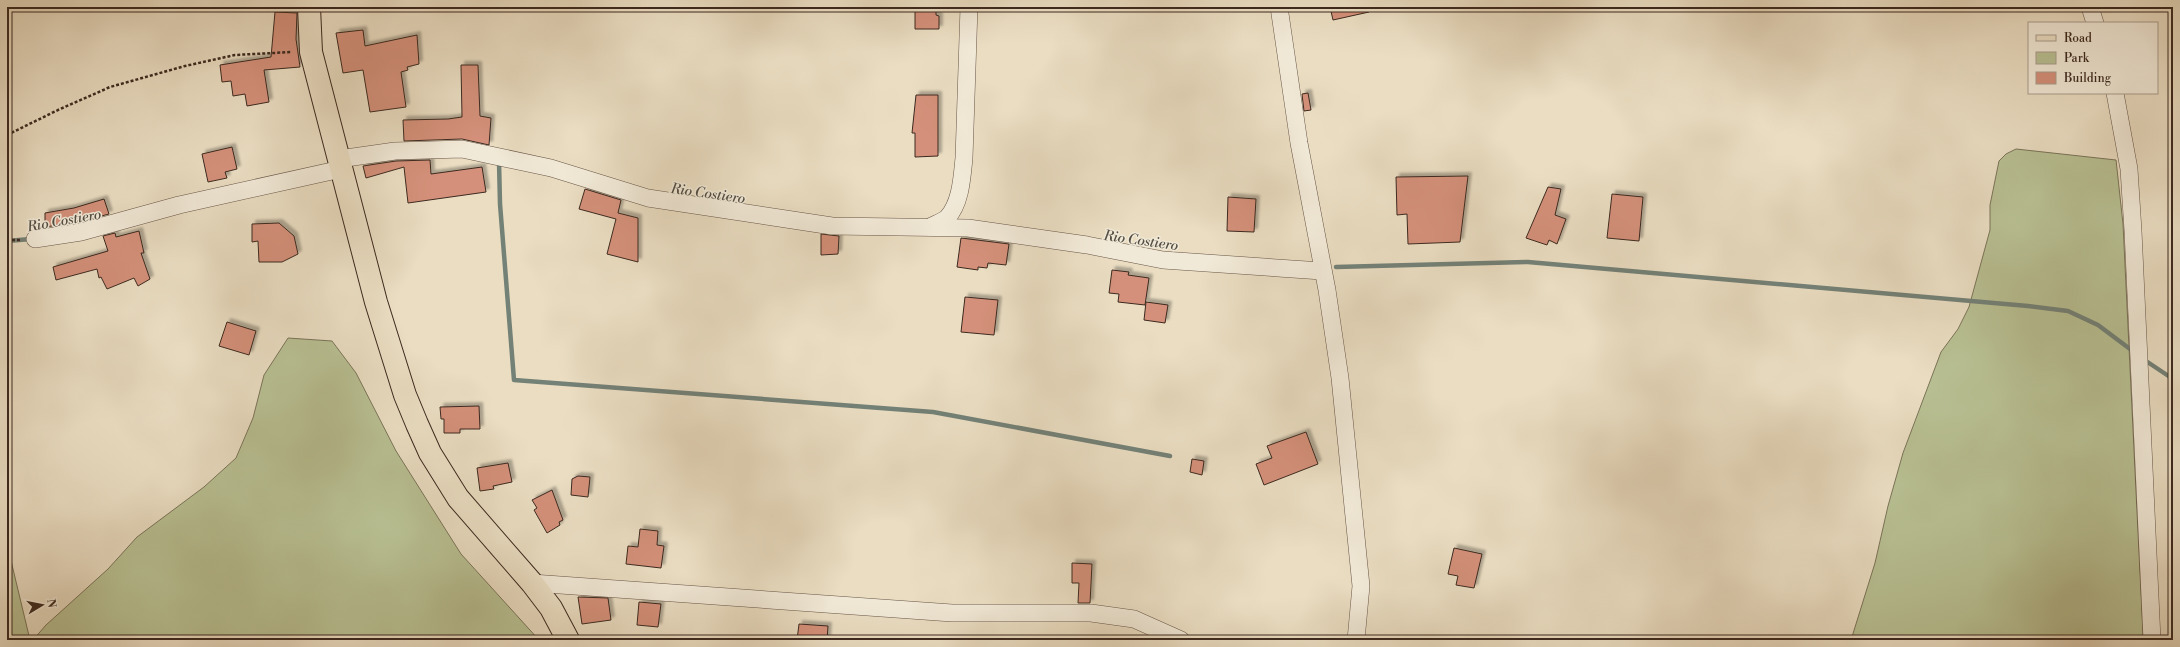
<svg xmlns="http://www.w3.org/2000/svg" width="2180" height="647" font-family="'Libre Bodoni',serif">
<defs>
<filter id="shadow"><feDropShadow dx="3.5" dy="-3.5" stdDeviation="1" flood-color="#0004"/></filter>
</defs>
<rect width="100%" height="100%" fill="#eaddc2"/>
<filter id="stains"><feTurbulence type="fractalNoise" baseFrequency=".005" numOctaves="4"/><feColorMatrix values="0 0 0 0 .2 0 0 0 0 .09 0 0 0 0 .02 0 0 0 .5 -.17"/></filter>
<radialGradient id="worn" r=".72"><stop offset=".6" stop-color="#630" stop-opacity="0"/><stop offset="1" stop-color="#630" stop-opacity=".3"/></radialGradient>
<g fill="#b8c093" stroke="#7a7459">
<path d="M2016 149 2116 160 2123 224 2143 635 2136 638 2096 640H1851L1875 563 1888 506 1903 453 1941 352 1958 329 1969 307 1990 230V205L1999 161 2006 154Z"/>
<path d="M288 338 332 341 356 373 396 451 461 554 539 640H33L46 625 108 569 137 537 204 487 236 458 253 418 264 375Z"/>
<path d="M7 544 30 640H7Z"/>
</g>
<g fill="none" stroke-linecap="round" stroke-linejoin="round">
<g stroke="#738177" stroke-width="4.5">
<path d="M499 161 500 204 514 380 933 412 1170 456"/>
<path d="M7 241 31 239"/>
<path d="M1336 267 1528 262 2028 306 2068 311 2098 325 2134 352"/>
<path d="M2143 359 2173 379"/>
</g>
</g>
<g fill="#d4907a" stroke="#3c291f" filter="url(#shadow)">
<path d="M915 7H936V15L939 16V29H915Z"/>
<path d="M1330 7H1369V12L1333 20Z"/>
<path d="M275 12 297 13 296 39 300 67 264 70 269 102 247 106 245 94 233 96 231 81 222 82 220 65 271 57Z"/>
<path d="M363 30 365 46 417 35 419 64 407 67 408 70 401 72 406 107 370 112 363 70 343 73 336 33Z"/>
<path d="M461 65H478L480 116 491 118 489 145 462 139 404 141 403 120 448 119 462 117Z"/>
<path d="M1308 93 1311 110 1304 111 1302 94Z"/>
<path d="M916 95H938V156L915 157V133H912Z"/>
<path d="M232 147 237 169 225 172 227 178 208 182 202 154Z"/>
<path d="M430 160 431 174 482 167 486 192 408 203 404 167 366 178 363 166 396 161Z"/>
<path d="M1468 176 1460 242 1408 244 1407 214 1397 215 1396 177Z"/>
<path d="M1548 187 1561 189 1555 215 1566 219 1557 244 1549 240 1547 245 1526 238Z"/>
<path d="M585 189 621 200 618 213 638 218V262L607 254 616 219 579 209Z"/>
<path d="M1612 194 1643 197 1639 241 1607 238Z"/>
<path d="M1228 197 1256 199 1254 232 1227 231Z"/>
<path d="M104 199 109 214 79 222 45 227V213L74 208Z"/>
<path d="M279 223 294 236 298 254 282 262H259L258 241 252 242V224Z"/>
<path d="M139 231 144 253H141L150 279 138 286 134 278 107 289 101 277 99 278 97 269 56 280 53 267 108 251 103 236 115 233 116 237Z"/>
<path d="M821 234 839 236 838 254 821 255Z"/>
<path d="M961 238 1009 244 1006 265 988 263 987 268 978 267V270L957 267Z"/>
<path d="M1112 270 1129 272 1128 275 1149 278 1145 305 1118 302 1119 294 1109 293Z"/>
<path d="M965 297 998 300 994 335 961 332Z"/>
<path d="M1146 302 1168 305 1165 323 1144 320Z"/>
<path d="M227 322 256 331 249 355 219 346Z"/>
<path d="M479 406 480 429H460V433H444V419H441L440 407Z"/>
<path d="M1306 432 1318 464 1264 485 1256 464 1272 458 1267 446Z"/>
<path d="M1192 459 1204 461 1202 475 1190 472Z"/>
<path d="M508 463 512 482 493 486 494 489 480 491 477 468Z"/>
<path d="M578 476 590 477 588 497 571 495 572 479Z"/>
<path d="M552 490 563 520 559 522 560 525 547 533 534 510 537 508 532 500Z"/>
<path d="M640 529 658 531 657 545 664 546 661 568 626 564 628 546 638 547Z"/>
<path d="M1454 548 1482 554 1474 588 1456 585 1458 576 1448 574Z"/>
<path d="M1072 563 1092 564 1090 603H1078L1079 583H1072Z"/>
<path d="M578 597 608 598 611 620 582 624Z"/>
<path d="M639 602 661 604 658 627 637 625Z"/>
<path d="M799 624 828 626 827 640H797Z"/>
</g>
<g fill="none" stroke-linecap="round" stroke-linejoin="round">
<defs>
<g id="minor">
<path d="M1279 7 1299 143 1327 290 1340 378 1361 586 1356 640"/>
<path d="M2090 7 2095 23"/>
<path d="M2115 93 2129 169 2133 231 2152 640"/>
<path d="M339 159 395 151 462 149 551 168 648 198 832 226 968 228 1087 245 1163 260 1322 271"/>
<path d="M930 227C935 224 942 222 947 218 961 203 962 177 964 158L969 7"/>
<path d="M35 239 81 232 179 205 341 169"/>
<path d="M532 583 952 613H1091L1134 619 1181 640"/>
</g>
<path id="major" d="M309 7 311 52 376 302 405 395 417 424 430 453 458 498 532 583 551 608 568 640"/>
</defs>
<use href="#minor" stroke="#685648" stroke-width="18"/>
<use href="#major" stroke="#3c291f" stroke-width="24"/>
<g stroke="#3c291f" stroke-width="2.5" stroke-dasharray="3 2" stroke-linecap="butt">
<path d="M7 135 58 110 110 87 185 66 235 55 292 52"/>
<path d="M7 240H20"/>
</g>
<use href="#minor" stroke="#f1e9d7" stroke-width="17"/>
<use href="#major" stroke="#eaddc2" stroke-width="22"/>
</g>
<g text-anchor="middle" stroke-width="3" stroke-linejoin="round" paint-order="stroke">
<g font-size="14" font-style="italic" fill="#534e44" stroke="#f1e9d7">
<text transform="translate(708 193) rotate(8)" y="5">Rio Costiero</text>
<text transform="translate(64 220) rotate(-10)" y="5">Rio Costiero</text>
<text transform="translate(1141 240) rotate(8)" y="5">Rio Costiero</text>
</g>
</g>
<rect width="2180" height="647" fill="none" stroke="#eaddc2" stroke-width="24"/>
<rect x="8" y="8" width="2164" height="631" fill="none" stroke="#3c291f" stroke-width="2"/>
<rect x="12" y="12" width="2156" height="623" fill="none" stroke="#3c291f"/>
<rect x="2028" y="22" width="130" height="72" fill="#f1e9d7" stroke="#a99c8d"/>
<rect x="2036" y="35" width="20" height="6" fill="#eaddc2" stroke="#a99c8d"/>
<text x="2064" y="42" font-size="12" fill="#3c291f">Road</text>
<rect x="2036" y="52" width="20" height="12" fill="#b8c093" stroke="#a99c8d"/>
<text x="2064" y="62" font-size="12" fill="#3c291f">Park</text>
<rect x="2036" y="72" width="20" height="12" fill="#d4907a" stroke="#a99c8d"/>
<text x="2064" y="82" font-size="12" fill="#3c291f">Building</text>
<g transform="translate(42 605) rotate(80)" stroke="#f1e9d7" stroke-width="3" paint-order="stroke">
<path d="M0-3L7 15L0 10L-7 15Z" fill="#3c291f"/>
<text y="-6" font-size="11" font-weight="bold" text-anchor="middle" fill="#3c291f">N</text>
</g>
<rect width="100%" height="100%" filter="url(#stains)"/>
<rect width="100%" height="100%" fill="url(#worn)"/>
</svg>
